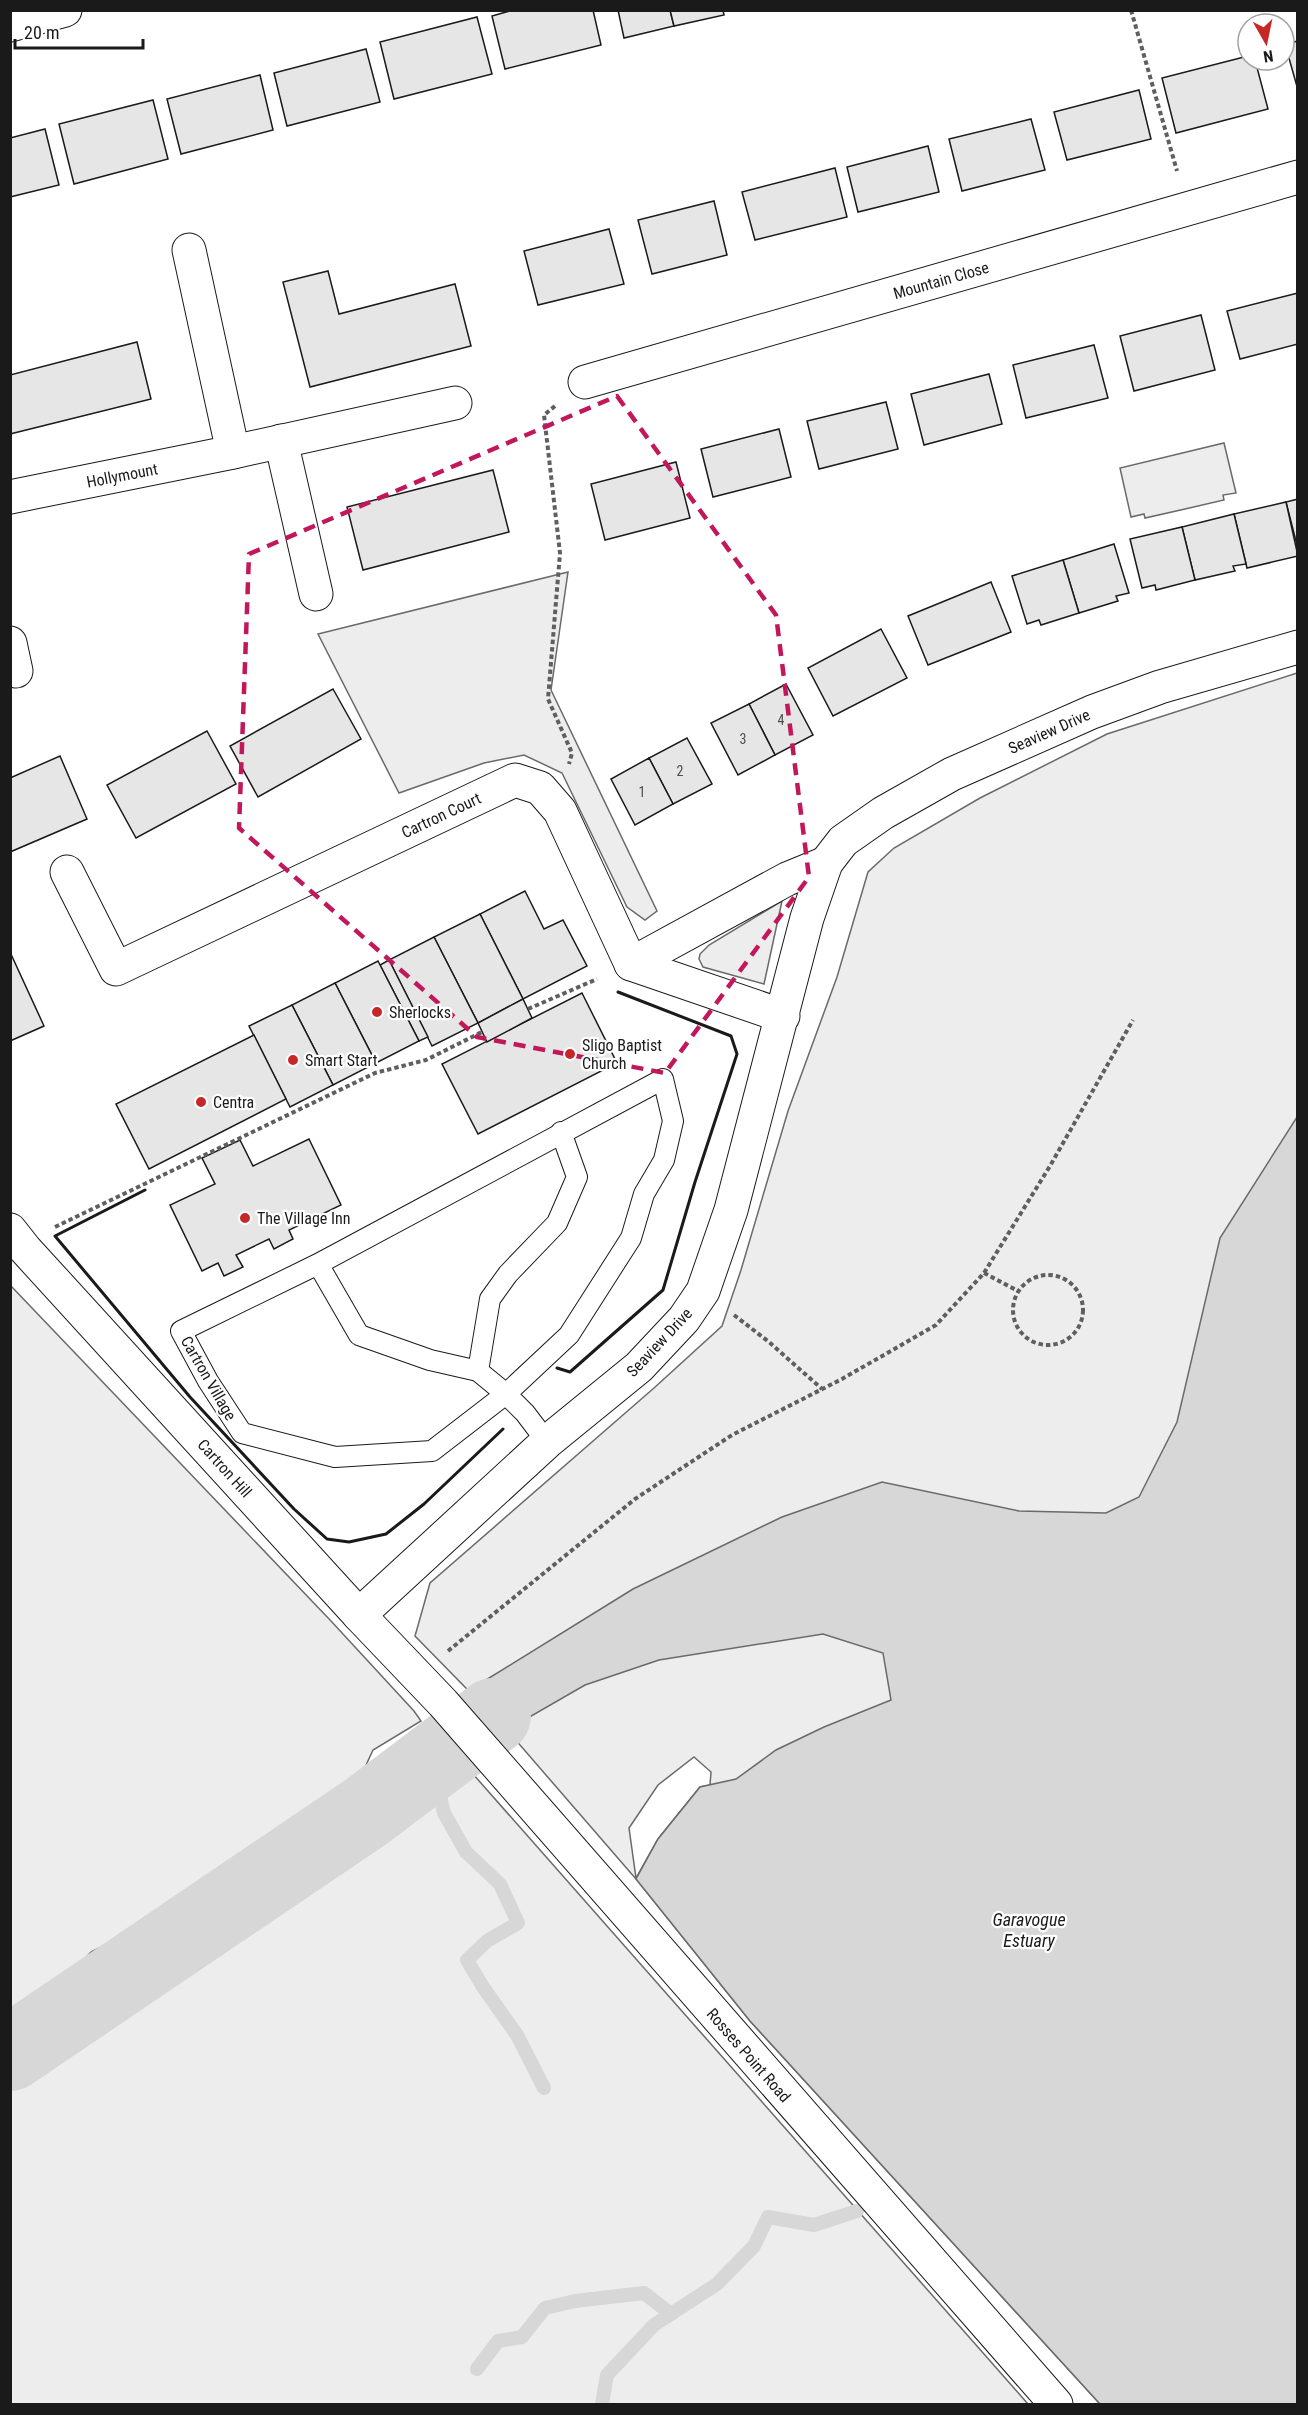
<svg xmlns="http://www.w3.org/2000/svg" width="1308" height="2415" font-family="'Roboto Condensed',sans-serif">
<rect width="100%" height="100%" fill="#fff"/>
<g fill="#ededed" stroke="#6a6a6a" stroke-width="1.5" fill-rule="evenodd">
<path d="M1224 443 1236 493 1223 495 1224 500 1185 509 1145 518 1144 514 1131 517 1120 468Z"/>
<path d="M568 572 551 690 657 911 645 920 627 907 562 773 524 755 484 763 399 793 318 634Z"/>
<path d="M1297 673V2404H1100L750 2021 636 1879 507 1730 415 1636 430 1583 654 1388 722 1326 741 1270 788 1111 837 977 868 872 894 848 980 798 1107 734ZM694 1757 711 1772 710 1785 700 1787 658 1839 636 1878 629 1828 658 1785Z"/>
<path d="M782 901 764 984 703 967 699 959 700 954 709 945Z"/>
<path d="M11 1286 331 1621 414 1711 421 1721 373 1750 355 1789 165 1914 91 1952 42 2003 11 2026Z"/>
<path d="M458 1757 807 2153 1028 2404H11V2063L32 2043 61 2025 92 2010 148 1970 183 1959 209 1933 252 1914 283 1893 317 1876 332 1852 366 1831 374 1818 387 1814 398 1801Z"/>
</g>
<path fill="#d7d7d7" stroke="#6a6a6a" stroke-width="1.5" d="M1297 1117V2404H1100L750 2021 636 1879 658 1839 700 1787 736 1779 776 1750 824 1727 891 1700 883 1653 823 1634 659 1660 585 1685 507 1730 468 1691 633 1589 782 1517 882 1482 1019 1511 1106 1513 1139 1497 1177 1422 1220 1238Z"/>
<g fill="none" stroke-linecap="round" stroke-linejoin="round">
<g stroke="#d7d7d7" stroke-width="14">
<path d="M432 1762 444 1813 466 1852 500 1884 518 1923 487 1941 467 1960 483 1987 517 2035 544 2088"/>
<path d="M477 2369 498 2341 522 2337 545 2308 575 2301 644 2293 671 2314"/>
<path d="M602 2404 607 2375 654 2325 717 2284 754 2246 768 2217 814 2225 857 2211"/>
</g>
<path stroke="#d7d7d7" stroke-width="76" d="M10 2053 366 1812 493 1716"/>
</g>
<g fill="#e6e6e6" stroke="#1a1a1a" stroke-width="1.5">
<path d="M513 10H593L601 45 505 69 492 16Z"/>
<path d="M618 10H670L674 26 624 38Z"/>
<path d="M670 10H723L724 15 674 26Z"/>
<path d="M477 17 492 74 394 99 380 42Z"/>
<path d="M1298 41V90L1285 44Z"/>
<path d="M366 49 380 102 287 126 274 73Z"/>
<path d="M1248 56V60H1255L1268 109 1176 133 1162 78Z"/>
<path d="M260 75 273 130 181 154 167 99Z"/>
<path d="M1139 90 1151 139 1067 160 1054 112Z"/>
<path d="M153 100 168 159 74 184 59 124Z"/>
<path d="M1031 119 1045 170 962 191 949 139Z"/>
<path d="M45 129 59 185 10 197V138Z"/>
<path d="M928 146 939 192 858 212 847 167Z"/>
<path d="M835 168 847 217 755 240 742 192Z"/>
<path d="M714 201 727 255 652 274 638 220Z"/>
<path d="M609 229 624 284 538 305 524 251Z"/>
<path d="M328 271 339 314 455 284 471 346 310 387 283 282Z"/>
<path d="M1298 293V344L1240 359 1227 311Z"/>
<path d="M1201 315 1215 370 1134 391 1120 336Z"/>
<path d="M137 342 151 399 10 434V375Z"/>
<path d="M1094 345 1108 398 1026 418 1013 365Z"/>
<path d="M989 374 1002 424 924 445 911 394Z"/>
<path d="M886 402 898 449 819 469 807 421Z"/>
<path d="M779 429 791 477 713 497 701 449Z"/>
<path d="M676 462 690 518 605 540 591 484Z"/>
<path d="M493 470 509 532 363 570 347 507Z"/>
<path d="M1298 499V549L1286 502Z"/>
<path d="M1286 502 1298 556 1247 568 1234 514Z"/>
<path d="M1234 514 1246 564 1233 566 1235 571 1195 580 1182 527Z"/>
<path d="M1182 527 1195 580 1156 590 1155 585 1142 588 1130 539Z"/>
<path d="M1114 544 1129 593 1116 596 1118 601 1079 613 1063 560Z"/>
<path d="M1063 560 1079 613 1041 625 1039 620 1027 624 1012 576Z"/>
<path d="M991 582 1011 632 928 665 908 616Z"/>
<path d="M881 629 907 678 833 716 808 668Z"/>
<path d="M786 684 813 735 775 755 749 704Z"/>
<path d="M333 689 361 739 258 797 230 746Z"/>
<path d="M749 704 775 755 738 775 711 723Z"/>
<path d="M207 731 236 784 136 838 107 785Z"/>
<path d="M687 738 712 784 673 804 649 758Z"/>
<path d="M60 756 87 819 10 852V778Z"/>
<path d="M649 758 673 804 635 825 611 779Z"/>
<path d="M525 891 544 929 563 920 587 966 523 999 480 914Z"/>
<path d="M480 914 523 999 478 1023 434 937Z"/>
<path d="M434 937 478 1023 432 1046 389 960Z"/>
<path d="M10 952 44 1026 10 1041Z"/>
<path d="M389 960 428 1037 419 1041 380 965Z"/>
<path d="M378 961 419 1041 376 1063 335 983Z"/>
<path d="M335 983 376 1063 333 1085 292 1005Z"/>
<path d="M582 993 617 1063 478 1134 442 1064Z"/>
<path d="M523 999 532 1018 487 1042 478 1023Z"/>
<path d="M292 1005 333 1085 290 1107 249 1026Z"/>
<path d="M254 1035 286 1099 149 1169 116 1104Z"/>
<path d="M309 1139 341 1205 289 1230 293 1239 274 1249 269 1239 236 1255 243 1267 224 1276 218 1263 202 1271 170 1205 215 1184 202 1158 240 1140 253 1166Z"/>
</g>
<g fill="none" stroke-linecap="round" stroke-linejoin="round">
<defs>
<g id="lane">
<path d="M318 1264 359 1335 430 1360 478 1371 506 1394 569 1335 631 1238 644 1194 664 1160 673 1121 663 1079 318 1264 181 1331 208 1381 242 1433 335 1457 432 1451 506 1394 525 1413 547 1442"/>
<path d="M478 1371 490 1299 508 1274 557 1223 577 1177 561 1132"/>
</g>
<g id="street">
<path d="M10 25 65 10"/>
<path d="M189 250 233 452"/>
<path d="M585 382 1298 177"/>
<path d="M281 441 316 594"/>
<path d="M10 497 233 452 455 403"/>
<path d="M10 643 16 671"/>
<path d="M67 872 116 969 515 780 540 788 560 811 631 964 783 1016"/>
<path d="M631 964 787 879 826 863"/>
<path d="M359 1615 547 1442 639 1367 684 1319 703 1291 731 1210 807 918 826 863 843 841 883 813 952 774 1092 712 1160 687 1298 647"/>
</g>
<path id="secondary" d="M10 1230 25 1249 359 1615 443 1703 1056 2404"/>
</defs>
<use href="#lane" stroke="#1a1a1a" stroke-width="22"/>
<use href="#street" stroke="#1a1a1a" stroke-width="35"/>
<use href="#secondary" stroke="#1a1a1a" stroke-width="35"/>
<g stroke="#5f5f5f" stroke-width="4" stroke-dasharray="4.5 3" stroke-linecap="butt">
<path d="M1131 10 1177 171"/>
<path d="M555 406 544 415 560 553 548 699 572 753 569 764"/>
<path d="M528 1009 597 979"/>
<path d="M55 1227 375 1073 426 1060 482 1032"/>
<path d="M984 1273 1018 1291"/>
<circle cx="1048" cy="1310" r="35"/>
<path d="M734 1315 769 1342 822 1389"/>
<path d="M448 1651 635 1499 732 1435 842 1379 936 1325 984 1273 1050 1166 1133 1020"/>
</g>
<use href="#lane" stroke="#fff" stroke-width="20"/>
<use href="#street" stroke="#fff" stroke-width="33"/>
<use href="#secondary" stroke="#fff" stroke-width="33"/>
<g stroke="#1a1a1a" stroke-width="3">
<path d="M145 1190 55 1236 190 1397 294 1509 327 1539 349 1542 386 1534 424 1504 503 1429"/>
<path d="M557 1368 570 1372 663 1290 695 1182 737 1054 731 1036 618 992"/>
</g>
</g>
<path fill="none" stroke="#c2185b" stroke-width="4.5" stroke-dasharray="12 8" stroke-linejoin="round" d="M617 396 776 615 809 877 665 1073 477 1037 239 828 249 554Z"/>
<g fill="#c62828" stroke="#fff" stroke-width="2">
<circle cx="377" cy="1012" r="6"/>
<circle cx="570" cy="1054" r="6"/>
<circle cx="293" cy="1060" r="6"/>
<circle cx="201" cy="1102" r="6"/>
<circle cx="245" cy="1218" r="6"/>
</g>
<g text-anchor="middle" stroke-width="4.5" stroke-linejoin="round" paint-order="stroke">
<g font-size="14" fill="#4d4d4d">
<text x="781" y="725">4</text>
<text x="743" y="744">3</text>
<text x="680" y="776">2</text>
<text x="642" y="797">1</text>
</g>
<g font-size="16" fill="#1a1a1a" stroke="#fff">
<text transform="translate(941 280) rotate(-16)" y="6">Mountain Close</text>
<text transform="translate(122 475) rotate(-11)" y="6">Hollymount</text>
<text transform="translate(1049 731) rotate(-24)" y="6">Seaview Drive</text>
<text transform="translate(441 815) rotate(-25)" y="6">Cartron Court</text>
<text transform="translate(659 1342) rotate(-47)" y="6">Seaview Drive</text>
<text transform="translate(209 1378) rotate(60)" y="6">Cartron Village</text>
<text transform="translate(225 1468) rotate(48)" y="6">Cartron Hill</text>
<text transform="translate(749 2055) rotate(49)" y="6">Rosses Point Road</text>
</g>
<g font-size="16" fill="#1a1a1a" stroke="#fff" text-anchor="start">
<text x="389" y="1018">Sherlocks</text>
<text x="582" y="1051">Sligo Baptist<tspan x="582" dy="18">Church</tspan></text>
<text x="305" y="1066">Smart Start</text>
<text x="213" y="1108">Centra</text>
<text x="257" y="1224">The Village Inn</text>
</g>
<g font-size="18" font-style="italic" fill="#1a1a1a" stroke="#fff">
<text x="1029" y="1926">Garavogue<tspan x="1029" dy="21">Estuary</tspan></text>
</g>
</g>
<rect width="1308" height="2415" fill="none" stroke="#1a1a1a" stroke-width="24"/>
<g transform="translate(1266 42) rotate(171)"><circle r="28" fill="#ffffff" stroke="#a3a3a3" stroke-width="1.5"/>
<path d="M0-4.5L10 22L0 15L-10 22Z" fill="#c62828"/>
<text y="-9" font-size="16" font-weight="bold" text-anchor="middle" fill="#1a1a1a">N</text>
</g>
<path d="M15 39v9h128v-9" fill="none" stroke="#1a1a1a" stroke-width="3"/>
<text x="24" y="39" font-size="18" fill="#1a1a1a" stroke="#ffffff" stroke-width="4.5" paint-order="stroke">20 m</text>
</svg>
